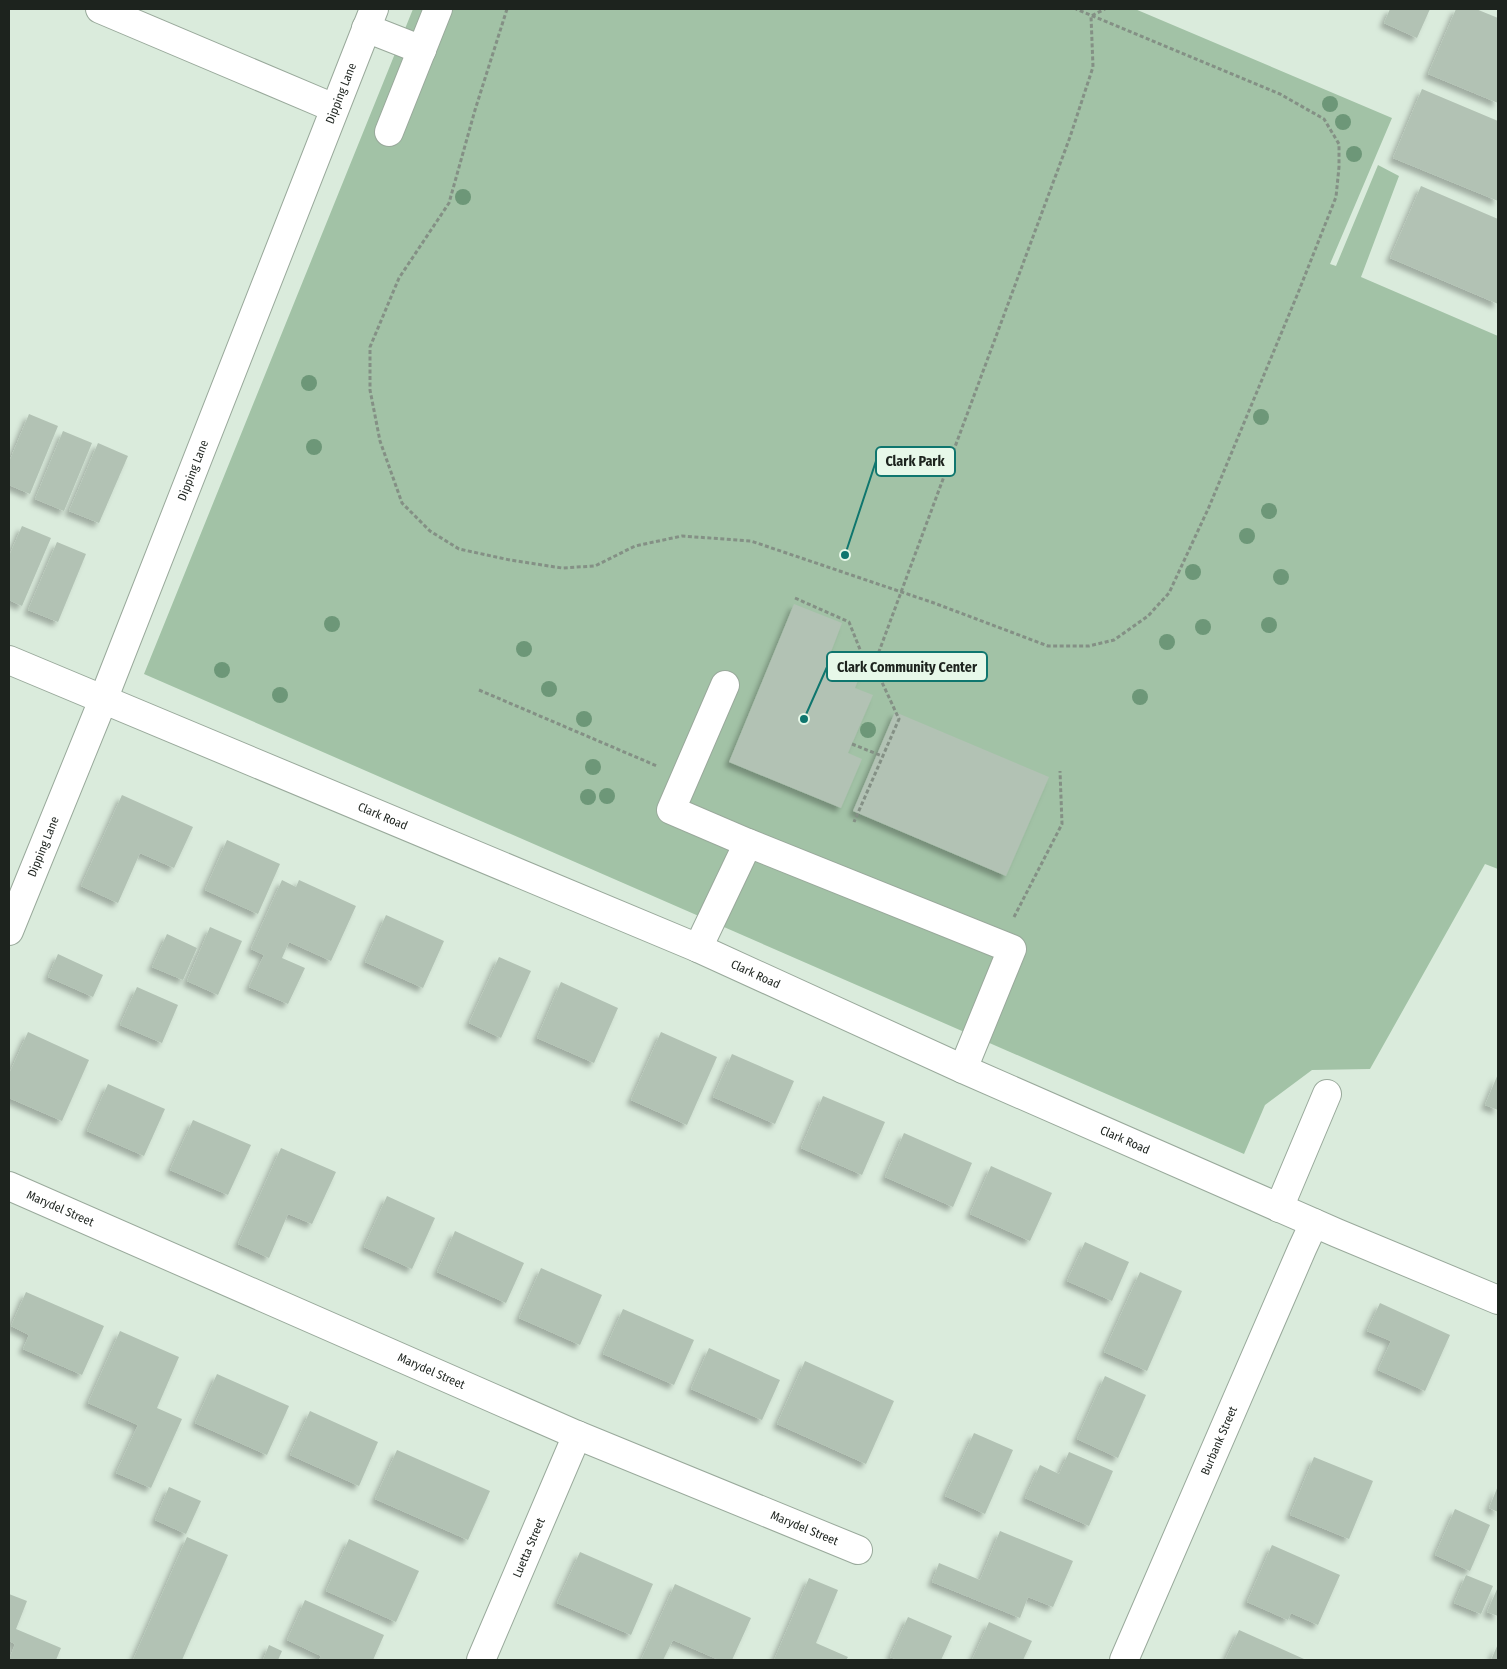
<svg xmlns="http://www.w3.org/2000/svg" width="1507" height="1669" font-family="'Fira Sans Condensed',sans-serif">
<defs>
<filter id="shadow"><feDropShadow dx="-4.5" dy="4.5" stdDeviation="2.5" flood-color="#0004"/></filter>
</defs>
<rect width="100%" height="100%" fill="#daebdc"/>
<path fill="#a2c2a6" d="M413 9H1135L1392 118 1330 264 1336 266 1378 165 1399 176 1361 277 1498 336V869L1485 864 1370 1069 1312 1070 1265 1105 1244 1154 144 674Z"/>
<g fill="#b2c2b4" filter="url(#shadow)">
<path d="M1390 9H1430L1417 38 1384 23Z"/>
<path d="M1456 9H1476L1498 18V103L1428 74Z"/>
<path d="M1422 89 1498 121V201L1393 158Z"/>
<path d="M1421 186 1498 219V304L1390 258Z"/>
<path d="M29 414 58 426 30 494 9 485V462Z"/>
<path d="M63 431 92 443 64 511 35 499Z"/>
<path d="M98 443 128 456 99 523 69 511Z"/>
<path d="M22 526 51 538 22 606 9 600V556Z"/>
<path d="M57 542 86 554 58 622 28 610Z"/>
<path d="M794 604 842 623 829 657 862 670 855 688 873 695 848 753 862 759 841 808 729 762Z"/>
<path d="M895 712 1049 777 1006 876 853 811Z"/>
<path d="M122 795 193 827 174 868 140 853 118 903 81 886Z"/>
<path d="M227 840 280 864 258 914 205 890Z"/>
<path d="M282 880 296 887 299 880 356 906 331 961 289 942 282 958 305 968 288 1004 249 987 264 955 251 949Z"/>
<path d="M386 915 444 941 423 988 365 962Z"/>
<path d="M210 927 242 941 218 995 187 981Z"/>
<path d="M167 934 197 948 183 980 152 967Z"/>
<path d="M58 954 103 975 93 997 48 977Z"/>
<path d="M499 957 531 971 501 1038 469 1023Z"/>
<path d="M561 982 618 1008 594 1063 537 1038Z"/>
<path d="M137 987 178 1005 162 1043 120 1025Z"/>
<path d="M28 1032 89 1060 62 1121 9 1098V1074Z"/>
<path d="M661 1032 717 1057 687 1125 631 1100Z"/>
<path d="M732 1054 794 1081 775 1124 713 1097Z"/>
<path d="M1498 1074V1110L1485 1105Z"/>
<path d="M108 1084 165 1109 144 1156 87 1131Z"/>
<path d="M823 1096 885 1122 862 1175 801 1148Z"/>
<path d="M193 1120 251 1145 228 1195 170 1170Z"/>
<path d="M904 1133 972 1163 953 1207 885 1177Z"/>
<path d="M281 1148 336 1172 312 1224 288 1214 269 1258 238 1244Z"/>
<path d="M991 1166 1052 1193 1030 1241 970 1214Z"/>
<path d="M387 1196 435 1218 412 1269 364 1247Z"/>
<path d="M455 1231 524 1263 506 1303 437 1272Z"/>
<path d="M1085 1242 1129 1262 1112 1301 1067 1281Z"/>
<path d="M541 1268 602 1295 580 1345 519 1318Z"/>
<path d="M1140 1272 1182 1291 1147 1371 1104 1352Z"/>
<path d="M26 1292 104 1326 82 1375 23 1349 29 1335 11 1326Z"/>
<path d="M1380 1303 1450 1335 1425 1391 1378 1370 1391 1341 1367 1331Z"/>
<path d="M623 1309 694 1340 674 1385 603 1354Z"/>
<path d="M120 1331 179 1357 157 1408 182 1419 151 1488 116 1473 138 1425 88 1403Z"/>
<path d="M709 1348 780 1380 762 1420 691 1389Z"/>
<path d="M805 1361 894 1401 866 1464 777 1424Z"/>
<path d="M217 1374 289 1406 267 1455 195 1423Z"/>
<path d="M1105 1376 1146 1395 1118 1458 1077 1439Z"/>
<path d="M310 1411 378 1442 359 1486 290 1455Z"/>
<path d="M974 1433 1013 1450 985 1514 945 1496Z"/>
<path d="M397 1450 490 1491 468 1540 375 1499Z"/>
<path d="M1069 1452 1113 1471 1089 1526 1025 1498 1040 1465 1059 1474Z"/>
<path d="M1314 1457 1373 1481 1349 1539 1290 1515Z"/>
<path d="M1498 1486V1512L1489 1508Z"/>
<path d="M169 1487 201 1501 186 1534 155 1520Z"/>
<path d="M1455 1509 1490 1525 1470 1571 1435 1555Z"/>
<path d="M1000 1531 1073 1561 1053 1607 1028 1597 1020 1618 932 1582 939 1563 980 1580Z"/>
<path d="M187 1537 228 1555 182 1660H133Z"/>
<path d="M349 1539 419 1571 396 1622 326 1591Z"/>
<path d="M1272 1545 1340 1575 1318 1625 1291 1613 1288 1620 1247 1602Z"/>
<path d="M580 1552 653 1584 631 1635 557 1603Z"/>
<path d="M1466 1575 1493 1586 1481 1614 1454 1603Z"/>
<path d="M809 1578 838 1590 816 1643 848 1657 846 1660H774Z"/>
<path d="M675 1584 751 1618 732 1660H719L673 1640 663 1660H641Z"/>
<path d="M1498 1587V1616L1487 1612Z"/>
<path d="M9 1594 27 1601 16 1629 61 1648 56 1660H9L15 1644 9 1641Z"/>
<path d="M305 1600 384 1635 373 1660H319L321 1656 287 1640Z"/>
<path d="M908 1617 952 1636 941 1660H898L890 1657Z"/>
<path d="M989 1622 1032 1641 1023 1660H972Z"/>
<path d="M1239 1630 1304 1659 1303 1660H1225Z"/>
<path d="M1498 1644V1660H1491Z"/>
<path d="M269 1645 282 1651 278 1660H263Z"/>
</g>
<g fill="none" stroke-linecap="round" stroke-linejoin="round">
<defs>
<g id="minor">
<path d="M100 9 334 108"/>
<path d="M366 28 422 50"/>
<path d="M389 132 438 9"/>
<path id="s1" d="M9 660 698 948 963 1069 1337 1233 1498 1300"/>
<path d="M725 685 671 810 748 843"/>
<path id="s2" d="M9 931 103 700 374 9"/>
<path d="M698 948 748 843 1012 949 963 1069"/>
<path id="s3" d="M9 1186 577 1435 858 1550"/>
<path d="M1279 1208 1327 1094"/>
<path id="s4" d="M481 1660 577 1435"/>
<path id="s5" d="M1124 1660 1302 1249 1314 1223"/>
</g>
</defs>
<use href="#minor" stroke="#99a99b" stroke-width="30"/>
<g stroke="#849085" stroke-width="3" stroke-dasharray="4 2.5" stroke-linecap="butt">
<path d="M507 9 475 110 449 203 399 278 370 347V390L380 441 402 503 430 531 459 549 510 560 562 568 595 566 635 546 682 536 751 541 934 603 1048 646H1089L1114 640 1148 616 1169 593 1209 507 1298 293 1336 197 1339 167V144L1324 119 1280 94 1076 9"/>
<path d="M795 598 849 622 863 657 874 665 899 719 854 822"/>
<path d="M874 665 1070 137 1093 67 1091 16 1105 9"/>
<path d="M479 690 657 766"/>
<path d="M852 744 882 756"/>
<path d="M1014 917 1062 824 1060 771"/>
</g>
<use href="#minor" stroke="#fff" stroke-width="28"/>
</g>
<g fill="#6d9778">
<circle cx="1330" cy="104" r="8"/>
<circle cx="1343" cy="122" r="8"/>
<circle cx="1354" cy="154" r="8"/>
<circle cx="463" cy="197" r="8"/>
<circle cx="309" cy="383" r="8"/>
<circle cx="1261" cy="417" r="8"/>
<circle cx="314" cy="447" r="8"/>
<circle cx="1269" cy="511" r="8"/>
<circle cx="1247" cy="536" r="8"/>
<circle cx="1193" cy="572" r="8"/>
<circle cx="1281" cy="577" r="8"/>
<circle cx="332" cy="624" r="8"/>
<circle cx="1269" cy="625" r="8"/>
<circle cx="1203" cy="627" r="8"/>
<circle cx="1167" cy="642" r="8"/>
<circle cx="524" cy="649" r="8"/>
<circle cx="222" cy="670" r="8"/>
<circle cx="549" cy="689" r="8"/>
<circle cx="280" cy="695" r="8"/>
<circle cx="1140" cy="697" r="8"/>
<circle cx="584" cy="719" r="8"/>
<circle cx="868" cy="730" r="8"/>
<circle cx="593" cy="767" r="8"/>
<circle cx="607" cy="796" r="8"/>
<circle cx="588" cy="797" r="8"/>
</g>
<g text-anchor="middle" stroke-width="4.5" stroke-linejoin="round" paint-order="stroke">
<g font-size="12" fill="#1d231e" stroke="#e7f8e9">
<text dy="4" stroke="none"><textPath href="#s2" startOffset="901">Dipping Lane</textPath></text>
<text dy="4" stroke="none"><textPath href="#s2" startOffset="496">Dipping Lane</textPath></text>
<text dy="4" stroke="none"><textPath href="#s1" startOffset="405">Clark Road</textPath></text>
<text dy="4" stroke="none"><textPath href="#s2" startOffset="91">Dipping Lane</textPath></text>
<text dy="4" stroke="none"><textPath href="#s1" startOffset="810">Clark Road</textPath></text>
<text dy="4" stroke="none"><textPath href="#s1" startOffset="1215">Clark Road</textPath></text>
<text dy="4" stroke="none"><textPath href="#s3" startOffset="56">Marydel Street</textPath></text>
<text dy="4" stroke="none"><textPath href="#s3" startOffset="461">Marydel Street</textPath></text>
<text dy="4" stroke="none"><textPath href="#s5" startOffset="239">Burbank Street</textPath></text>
<text dy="4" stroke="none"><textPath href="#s3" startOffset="866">Marydel Street</textPath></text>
<text dy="4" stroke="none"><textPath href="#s4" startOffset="122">Luetta Street</textPath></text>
</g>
</g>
<path fill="none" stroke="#0f766e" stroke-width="2" d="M845 555L876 461M804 719L827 667"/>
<g fill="#0f766e" stroke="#e7f8e9" stroke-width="2">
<circle cx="845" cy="555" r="5"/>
<circle cx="804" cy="719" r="5"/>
</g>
<g fill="#e7f8e9" stroke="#0f766e" stroke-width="2">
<rect x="876" y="447" width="79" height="29" rx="5"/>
<rect x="827" y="652" width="160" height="29" rx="5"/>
</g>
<g font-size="14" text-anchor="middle" font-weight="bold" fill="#1d231e">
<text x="915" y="466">Clark Park</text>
<text x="907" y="672">Clark Community Center</text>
</g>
<rect width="1507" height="1669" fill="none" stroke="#1d231e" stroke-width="20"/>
</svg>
